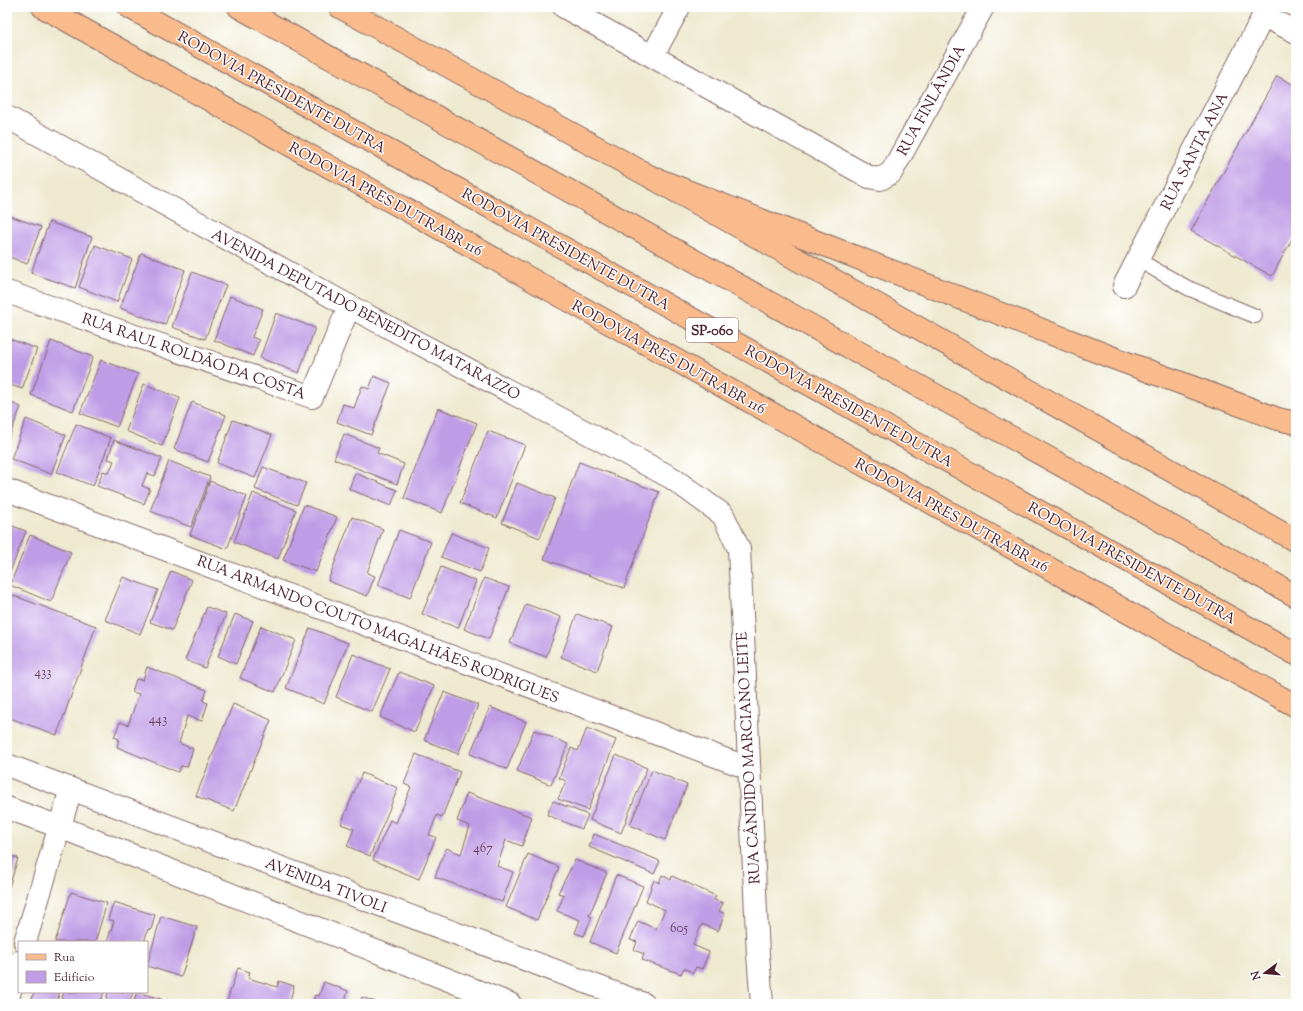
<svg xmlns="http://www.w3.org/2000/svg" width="1303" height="1011" font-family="'Sorts Mill Goudy',serif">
<rect width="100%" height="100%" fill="#fff"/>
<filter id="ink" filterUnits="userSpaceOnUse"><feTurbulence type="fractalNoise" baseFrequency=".025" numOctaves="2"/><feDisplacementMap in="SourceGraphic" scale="8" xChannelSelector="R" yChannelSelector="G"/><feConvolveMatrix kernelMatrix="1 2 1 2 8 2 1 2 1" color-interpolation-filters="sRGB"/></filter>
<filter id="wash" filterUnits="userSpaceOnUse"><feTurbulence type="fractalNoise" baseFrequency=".012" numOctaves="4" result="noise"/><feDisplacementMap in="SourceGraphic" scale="16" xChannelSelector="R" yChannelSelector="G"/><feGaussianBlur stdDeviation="0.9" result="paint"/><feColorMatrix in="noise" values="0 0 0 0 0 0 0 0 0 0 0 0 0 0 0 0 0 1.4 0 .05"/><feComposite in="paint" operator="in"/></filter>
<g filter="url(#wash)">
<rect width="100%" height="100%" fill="#eee9cf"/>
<g id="blocks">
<g fill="#bf9ce6">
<path d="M1277 76 1296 86V232L1272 276 1191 231Z"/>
<path d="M7 215 41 227 27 264 7 256Z"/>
<path d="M49 222 92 237 75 288 31 273Z"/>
<path d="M95 245 132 259 117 302 79 287Z"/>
<path d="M141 253 185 270 165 325 120 308Z"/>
<path d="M192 272 226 285 205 339 172 327Z"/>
<path d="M230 296 263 309 252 337 259 340 253 356 214 340Z"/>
<path d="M276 313 315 328 299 373 260 358Z"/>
<path d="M7 338 37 349 22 389 7 384Z"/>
<path d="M51 341 93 357 73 411 31 395Z"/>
<path d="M101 360 138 374 117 427 80 413Z"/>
<path d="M374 376 391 383 371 435 337 422 343 404 354 408 362 386 369 389Z"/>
<path d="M144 384 180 398 162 446 126 431Z"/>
<path d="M7 401 21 407 7 442Z"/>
<path d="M192 402 226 415 208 462 174 449Z"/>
<path d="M438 408 477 423 442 513 404 498Z"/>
<path d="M26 419 66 435 51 474 11 459Z"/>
<path d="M233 420 272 435 255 478 217 463Z"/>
<path d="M76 424 111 438 93 486 57 472Z"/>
<path d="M488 431 525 445 497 518 460 503Z"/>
<path d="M344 434 379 448 377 453 404 464 397 484 334 459Z"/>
<path d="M114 440 162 458 155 476 147 473 142 486 150 489 144 504 97 486 103 471 109 473 114 461 108 459Z"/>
<path d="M169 461 210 477 191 527 150 511Z"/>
<path d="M579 462 659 492 624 588 544 559Z"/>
<path d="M263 467 306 483 297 505 255 489Z"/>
<path d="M355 473 397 490 391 506 349 489Z"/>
<path d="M210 481 247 496 227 549 190 535Z"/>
<path d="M517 483 555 498 540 538 502 523Z"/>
<path d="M253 493 296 510 278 559 234 542Z"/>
<path d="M304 505 337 517 316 572 283 560Z"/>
<path d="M352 517 383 529 367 573 375 576 367 596 328 581Z"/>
<path d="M7 524 26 531 7 580Z"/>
<path d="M399 530 431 542 410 598 378 585Z"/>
<path d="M451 533 489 548 480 572 441 557Z"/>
<path d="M30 535 71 552 51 602 10 585Z"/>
<path d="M441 567 476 581 458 628 422 614Z"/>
<path d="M171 571 192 580 172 630 150 622Z"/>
<path d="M123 577 158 590 140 634 105 620Z"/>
<path d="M484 578 509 587 489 639 464 629Z"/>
<path d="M9 594 96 626 57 735 7 717V599Z"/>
<path d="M526 604 561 617 546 657 510 643Z"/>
<path d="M207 607 226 614 205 668 185 660Z"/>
<path d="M235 614 253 621 236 664 218 656Z"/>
<path d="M577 614 613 627 597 671 561 657Z"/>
<path d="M261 626 296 640 275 692 240 678Z"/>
<path d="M310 628 348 643 324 704 286 688Z"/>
<path d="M353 654 390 669 372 712 336 697Z"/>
<path d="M147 667 207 690 203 701 208 703 202 721 187 716 179 743 193 749 187 767 181 766 178 772 117 747 119 739 114 737 120 722 128 725 139 694 132 692 136 679 143 680Z"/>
<path d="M399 672 434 686 415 732 380 717Z"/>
<path d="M444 692 478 705 458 754 424 740Z"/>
<path d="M233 704 271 720 234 811 196 796Z"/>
<path d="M490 707 526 722 507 769 470 754Z"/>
<path d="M587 728 616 740 588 810 558 799 566 781 559 778 571 748 578 751Z"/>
<path d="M534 730 568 744 551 785 517 771Z"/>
<path d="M416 754 460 772 442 817 437 815 429 835 436 837 419 879 373 860 390 820 396 823 411 787 404 784Z"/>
<path d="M616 755 647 768 621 833 590 820Z"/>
<path d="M652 770 687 785 665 840 630 825Z"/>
<path d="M362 773 398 788 370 856 347 846 354 829 341 824Z"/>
<path d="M467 793 532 817 522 846 506 840 497 866 513 872 502 902 435 877 446 848 461 854 470 826 457 821Z"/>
<path d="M553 801 588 815 582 829 547 815Z"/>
<path d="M594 834 660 861 654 874 589 847Z"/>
<path d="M528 854 559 867 537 920 506 907Z"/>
<path d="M7 855 18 858 7 894Z"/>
<path d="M575 860 607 873 589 916 592 917 584 936 575 933 580 920 557 911 564 895 558 893Z"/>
<path d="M616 875 643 886 616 953 590 942Z"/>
<path d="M662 875 671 880 672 876 716 896 714 900 723 903 719 911 725 914 718 931 702 924 693 945 709 952 702 969 696 967 693 973 684 968 681 974 642 960 644 954 634 950 637 942 630 940 638 921 656 929 665 910 646 901 654 880 659 883Z"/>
<path d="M71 892 107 903 95 942H55Z"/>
<path d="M114 902 155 915 151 930 148 929 144 942H107L114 921 108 919Z"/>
<path d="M161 916 197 927 181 977 147 966Z"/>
<path d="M238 968 250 972 248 978 277 987 279 981 294 986 289 1004H226Z"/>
<path d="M324 982 348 991 344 1004H312L315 995 319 996Z"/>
<path d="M34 992H60L56 1004H30Z"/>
<path d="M64 992H104L100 1004H60Z"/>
<path d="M108 992H133L129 1004H105Z"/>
<path d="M137 992 161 999 159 1004H133Z"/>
<path d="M362 997 381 1004H359Z"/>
</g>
</g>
</g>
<g filter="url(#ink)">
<use href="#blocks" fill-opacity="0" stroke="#836664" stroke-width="1"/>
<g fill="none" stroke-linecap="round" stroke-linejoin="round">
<defs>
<path id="service" d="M1138 260 1188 288 1255 316"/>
<g id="minor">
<path d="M564 7 869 177 880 179 891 173 983 7"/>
<path d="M1264 16 1296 32"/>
<path d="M653 55 679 7"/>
<path d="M7 117 349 306 672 478 723 515 739 549 758 955 762 1004"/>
<path d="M1124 286 1268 7"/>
<path d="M7 292 312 397 349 306"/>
<path d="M7 490 748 768"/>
<path d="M7 765 644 1004"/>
<path d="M7 808 60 827 510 1004"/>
<path d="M25 942 71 789"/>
<path d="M7 1001 19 962"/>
</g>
<g id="primary">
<path d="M43 7 1296 706"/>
<path d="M340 7 651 177 1296 541"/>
</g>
<g id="motorway">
<path d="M129 7 1296 654"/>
<path d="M239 7 1296 596"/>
<path d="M651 177 1111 357 1278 419 1296 423"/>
</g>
</defs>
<use href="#service" stroke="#836664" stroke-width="16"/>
<use href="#minor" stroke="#836664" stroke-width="24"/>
<use href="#primary" stroke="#836664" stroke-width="24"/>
<use href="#motorway" stroke="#836664" stroke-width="24"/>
<use href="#service" stroke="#fff" stroke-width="14"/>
<use href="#minor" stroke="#fff" stroke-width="22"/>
<use href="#primary" stroke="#fabb8c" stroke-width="22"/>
<use href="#motorway" stroke="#fabb8c" stroke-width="22"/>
</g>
</g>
<g text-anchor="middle" stroke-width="3" stroke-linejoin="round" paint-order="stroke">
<g font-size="13" fill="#673e5a">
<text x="43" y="676">433</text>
<text x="158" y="723">443</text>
<text x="483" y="852">467</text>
<text x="679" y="932">605</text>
</g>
<rect fill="#fff" stroke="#80626b" stroke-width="1" x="686" y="318" width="52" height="24" rx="3"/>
<g font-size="14" font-weight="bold" fill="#4a1f2b">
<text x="712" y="335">SP-060</text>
</g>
<g font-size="15" fill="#4a1f2b" stroke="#fff">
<text transform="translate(282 92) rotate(29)" y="5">RODOVIA PRESIDENTE DUTRA</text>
<text transform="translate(931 100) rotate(-61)" y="5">RUA FINLÂNDIA</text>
<text transform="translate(1194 151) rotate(-63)" y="5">RUA SANTA ANA</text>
<text transform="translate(386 199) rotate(29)" y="5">RODOVIA PRES DUTRABR 116</text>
<text transform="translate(566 249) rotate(29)" y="5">RODOVIA PRESIDENTE DUTRA</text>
<text transform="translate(366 314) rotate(28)" y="5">AVENIDA DEPUTADO BENEDITO MATARAZZO</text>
<text transform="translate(194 356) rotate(19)" y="5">RUA RAUL ROLDÃO DA COSTA</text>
<text transform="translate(669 357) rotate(29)" y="5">RODOVIA PRES DUTRABR 116</text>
<text transform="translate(849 406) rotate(29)" y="5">RODOVIA PRESIDENTE DUTRA</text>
<text transform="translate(952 515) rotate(29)" y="5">RODOVIA PRES DUTRABR 116</text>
<text transform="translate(1132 563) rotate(29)" y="5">RODOVIA PRESIDENTE DUTRA</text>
<text transform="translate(378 629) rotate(21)" y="5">RUA ARMANDO COUTO MAGALHÃES RODRIGUES</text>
<text transform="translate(748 758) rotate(-93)" y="5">RUA CÂNDIDO MARCIANO LEITE</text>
<text transform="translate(326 885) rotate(21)" y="5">AVENIDA TIVOLI</text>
</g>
</g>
<rect width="1303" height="1011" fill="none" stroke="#fff" stroke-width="24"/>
<rect x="18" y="941" width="130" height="52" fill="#ffffff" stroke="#b7a5aa"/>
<rect x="26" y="954" width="20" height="6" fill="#fabb8c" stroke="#b7a5aa"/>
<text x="54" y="961" font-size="12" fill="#4a1f2b">Rua</text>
<rect x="26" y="971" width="20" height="12" fill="#bf9ce6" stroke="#b7a5aa"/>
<text x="54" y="981" font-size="12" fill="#4a1f2b">Edifício</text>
<g transform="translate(1265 973) rotate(254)" stroke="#ffffff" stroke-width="3" paint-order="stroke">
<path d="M0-3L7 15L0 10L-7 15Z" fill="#4a1f2b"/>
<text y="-6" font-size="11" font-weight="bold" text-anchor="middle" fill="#4a1f2b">N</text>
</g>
</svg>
